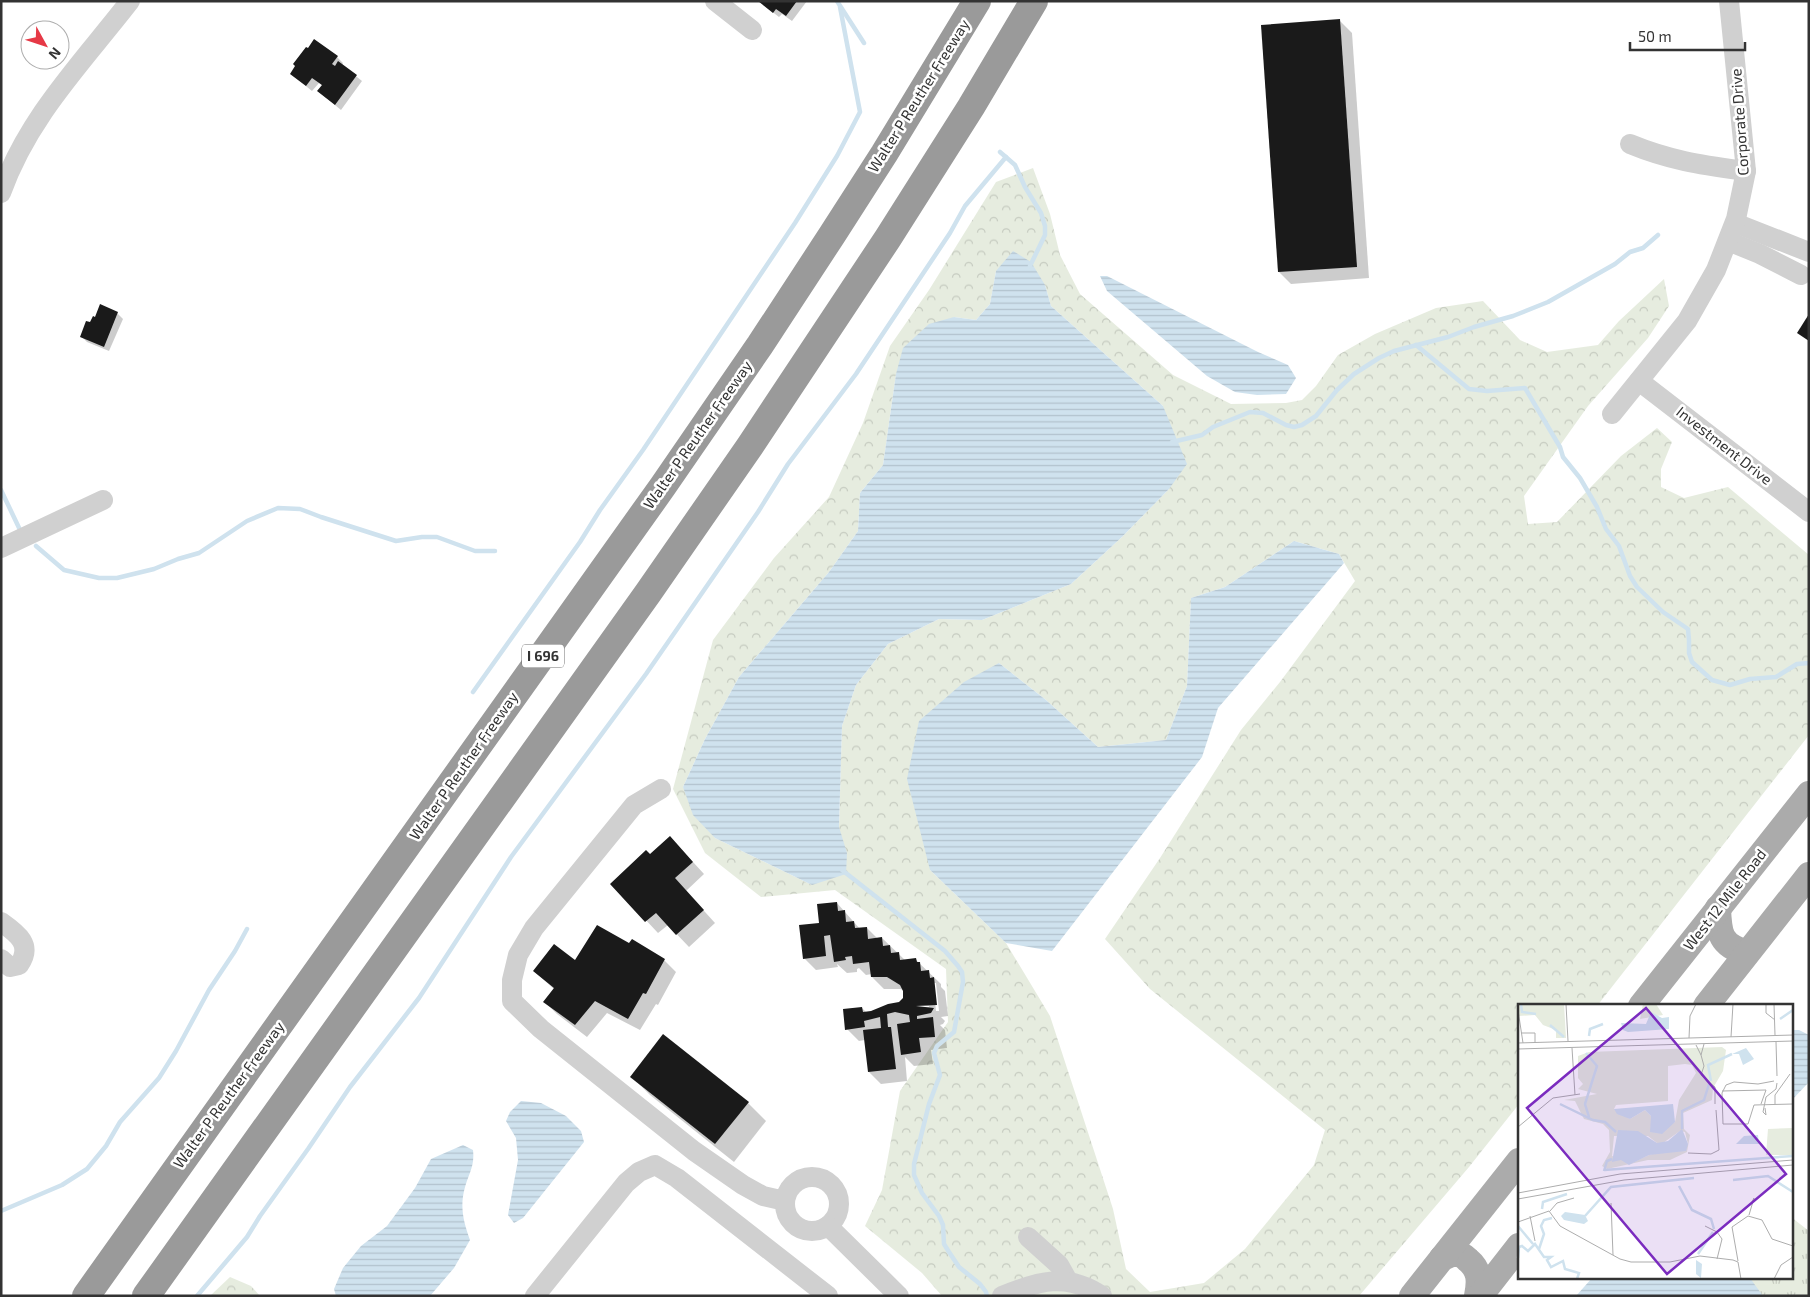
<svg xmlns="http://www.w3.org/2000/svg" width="1810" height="1297" font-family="'Exo 2',sans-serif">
<defs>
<pattern id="grass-tufts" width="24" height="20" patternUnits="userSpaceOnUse" patternTransform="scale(1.25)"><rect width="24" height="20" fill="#e6ecdf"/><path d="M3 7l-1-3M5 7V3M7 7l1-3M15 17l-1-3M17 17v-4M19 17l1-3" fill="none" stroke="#c6cbc0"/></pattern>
<pattern id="forest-crowns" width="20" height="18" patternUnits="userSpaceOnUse" patternTransform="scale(1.25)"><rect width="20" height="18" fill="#e6ecdf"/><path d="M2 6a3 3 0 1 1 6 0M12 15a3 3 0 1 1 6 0" fill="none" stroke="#c6cbc0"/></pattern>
<pattern id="water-rules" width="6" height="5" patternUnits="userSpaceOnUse" patternTransform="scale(1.25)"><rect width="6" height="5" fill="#cfe2ee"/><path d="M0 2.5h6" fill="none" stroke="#b2c2cd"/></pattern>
</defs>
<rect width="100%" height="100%" fill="#fff"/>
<path fill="url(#grass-tufts)" d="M1791 1217 1809 1231V1296H1718L1728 1278H1791Z"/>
<g fill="url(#forest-crowns)" fill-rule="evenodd">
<path d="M1033 168 1050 214 1060 255 1080 294 1173 375 1231 404 1286 403 1302 400 1316 386 1338 355 1375 334 1436 308 1483 301 1520 340 1547 352 1598 345 1619 321 1664 279 1669 306 1648 338 1588 406 1524 496 1528 524 1557 522 1621 456 1657 428 1672 442 1661 469V487L1684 498 1728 487 1809 555V735L1597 1006H1519V1104L1469 1167 1359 1296H942L922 1273 865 1226 882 1190 900 1091 948 1022 946 969 835 890 761 897 705 853 673 789 713 640 774 558 829 497 863 423 890 346 929 290 996 182ZM996 271 1045 285 1051 306 1163 406 1169 489 1122 537 1071 584 982 620 939 619 888 644 856 685 842 726 839 827 812 885 715 838 683 787 705 739 739 677 829 572 858 531 860 493 883 465 896 374 954 317 976 320 990 304ZM1294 541 1339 554 1355 581 1280 682 1241 730 1160 858 1105 939 1150 989 1325 1130 1314 1165 1245 1249 1204 1283 1150 1292 1126 1269 1113 1209 1050 1016 1006 943 930 870 999 663 1046 700 1098 747 1166 740 1187 686 1191 598 1225 587Z"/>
<path d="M230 1277 251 1286 260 1296H210Z"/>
</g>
<g fill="url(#water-rules)">
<path d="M1013 251 1031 262 1045 285 1051 306 1163 406 1187 464 1169 489 1122 537 1071 584 982 620 939 619 888 644 856 685 842 726 839 827 847 853 846 874 812 885 715 838 693 815 683 787 705 739 739 677 829 572 858 531 860 493 883 465 896 374 903 348 929 324 954 317 976 320 990 304 996 271Z"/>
<path d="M1100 276H1107L1258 352 1288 365 1296 378 1286 394 1257 395 1235 392 1207 376 1107 291Z"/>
<path d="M1294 541 1339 554 1344 563 1218 708 1202 757 1052 951 1006 943 930 870 907 779 919 721 964 682 999 663 1046 700 1098 747 1166 740 1187 686 1191 598 1225 587Z"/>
<path d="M1791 1030H1799L1809 1035V1082L1791 1101Z"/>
<path d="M521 1101 541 1103 566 1116 581 1131 584 1142 523 1218 514 1223 508 1215 518 1160 516 1138 506 1121 510 1112Z"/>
<path d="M463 1145 473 1150C475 1167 468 1174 464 1191 460 1209 464 1223 470 1240L454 1268 430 1296H336L334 1289 343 1268 361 1246 387 1226 415 1188 431 1159Z"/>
<path d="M1592 1278H1750L1763 1296H1576Z"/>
</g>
<g fill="#0003" fill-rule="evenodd">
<path d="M758 1H807L792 21 782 14 779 17Z"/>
<path d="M1340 21 1352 33 1369 278 1291 284 1279 272Z"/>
<path d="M314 41 337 57 343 63 342 65 362 81 341 110 318 91 323 86 319 83 312 91 291 74Z"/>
<path d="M117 313 123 319 109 351 87 342 81 336Z"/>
<path d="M682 850 704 874 686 891 715 923 689 947 668 925 658 933 612 884 650 856Z"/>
<path d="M837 903 860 929 867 928 878 939 882 938 906 961 916 960 941 984V987L945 991 948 1016 941 1017 945 1021 943 1024 940 1025 945 1030 947 1048 931 1050 933 1064 914 1066 905 1057 907 1081 881 1084 869 1072 865 1040 859 1041 847 1029 862 1008 867 1013 900 1003 904 998V990L900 989H884L872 977V974L866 975 859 968 857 969V972L847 973 837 964 838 967 816 970 804 958 820 924ZM933 983H936L939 1011H936ZM915 1005 929 1006V1007L915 1008Z"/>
<path d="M629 945 664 960 676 972 658 1005 656 1004 640 1030 607 1013 587 1037 557 1014 545 1002 555 990 534 971 576 962Z"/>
<path d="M664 1036 748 1103 766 1121 734 1162 650 1095 632 1077Z"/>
</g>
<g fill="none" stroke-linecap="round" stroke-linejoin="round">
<g stroke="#cfe2ee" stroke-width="4.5">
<path d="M837 1 864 43"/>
<path d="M1000 152 1015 165 1025 187 1041 213 1045 226V235L1030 266"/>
<path d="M1416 345 1469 389 1487 391 1525 388 1560 447 1563 457 1580 478 1597 507 1606 529 1619 546 1630 576 1637 587 1663 612 1688 629 1689 640V653L1692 662 1712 680 1730 685 1750 679 1776 677 1797 664 1809 663"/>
<path d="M1172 442 1202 435 1213 427 1250 412 1263 413 1286 425 1294 427 1302 425 1316 416 1337 390 1354 374 1379 358 1394 351 1448 337 1474 327 1513 316 1548 302 1615 264 1630 252 1643 248 1658 235"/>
<path d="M1 490 21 532"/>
<path d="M36 546 64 570 99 578H117L154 569 178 559 199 553 247 521 278 508 300 509 321 517 396 541 422 537H437L475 551H495"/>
<path d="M473 692 580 542 600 510 643 450 795 223 837 156 860 112 840 7"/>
<path d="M842 870 945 951 958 966 962 972 963 982 954 1032 937 1046 934 1053 940 1075 929 1104 914 1164V1175L922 1193 939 1216 943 1225 944 1244 949 1252 959 1267 980 1284 986 1292 987 1296"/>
<path d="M1 1211 62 1185 87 1169 106 1146 120 1122 159 1078 176 1051 209 990 235 951 247 929"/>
<path d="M197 1296 247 1237 260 1216 308 1149 350 1087 419 998 511 857 646 674 758 512 788 464 856 374 950 233 965 206 1006 157"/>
</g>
</g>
<g fill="#1a1a1a">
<path d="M758 1H797L786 16 776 9 773 13Z"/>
<path d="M1340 19 1357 267 1278 272 1261 25Z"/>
<path d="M314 39 338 56 332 64 335 66 338 61 357 75 335 105 317 91 322 85 312 78 306 86 290 74 295 66 293 64 306 47 308 48Z"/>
<path d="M100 304 118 312 104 347 80 337 86 321 90 322 93 316 95 317Z"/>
<path d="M1809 314V341L1797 333Z"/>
<path d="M670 836 693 862 675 878 704 910 676 935 656 913 645 922 610 884 646 850 650 854Z"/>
<path d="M837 902 838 911 845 910 846 922 854 921 855 928 867 927 868 939 882 937 883 946 890 945 891 953 899 952 900 960 916 958 917 962H920L921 971 929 970 930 978 934 977 937 1005 916 1006 934 1008 931 1013 917 1016V1019L933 1017 935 1037 919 1038 921 1052 901 1055 897 1024 910 1022 909 1015 895 1012 887 1014 888 1027H891L896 1069 868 1072 863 1030 881 1028 880 1017 864 1021 865 1027 845 1030 843 1009 862 1007 863 1012 871 1011 888 1004 899 1002 903 998V991L900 985 887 977H871L869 962 853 964 852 956 845 957 846 960 834 962 830 935 824 936 826 956 803 959 799 925 819 923 817 904Z"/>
<path d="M597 925 629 943 632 939 665 959 646 994 643 993 628 1019 595 1001 575 1025 543 1002 554 988 533 971 554 944 575 960Z"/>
<path d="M663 1034 749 1102 715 1144 630 1077Z"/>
</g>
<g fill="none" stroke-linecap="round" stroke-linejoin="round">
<g stroke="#d0d0d0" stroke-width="20">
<path d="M715 1 752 30"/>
<path d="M1630 144C1671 161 1703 165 1746 171"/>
<path d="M1 193C28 117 82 63 130 1"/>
<path d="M1735 223 1809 252"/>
<path d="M1728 241 1760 254 1801 275"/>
<path d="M1639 381 1809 512"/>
<path d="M1612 414 1687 321 1716 270 1736 219 1746 171 1729 1"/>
<path d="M1 548 103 500"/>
<path d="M661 789 634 805 534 928 518 955 512 980V1001L541 1029 694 1151 743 1185 763 1196 785 1201"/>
<path d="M1 922C18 934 33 945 19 965L10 967 1 959"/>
<circle cx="812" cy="1204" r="27"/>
<path d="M828 1226 899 1296"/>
<path d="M1028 1237 1059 1265 1068 1281"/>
<path d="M535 1296 626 1183 639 1172 655 1165 677 1178 828 1296"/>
<path d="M1002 1296C1038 1281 1067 1272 1102 1296"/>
</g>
<g stroke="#ababab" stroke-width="26">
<path d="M1718 908C1719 934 1720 945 1747 953"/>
<path d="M1641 1006 1809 794"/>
<path d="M1706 1006 1809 875"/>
<path d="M1442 1258C1446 1257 1450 1254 1454 1254 1460 1253 1464 1256 1468 1260 1480 1270 1480 1281 1477 1296"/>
<path d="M1412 1296 1519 1161"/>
<path d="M1480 1296 1519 1246"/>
</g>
<g stroke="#9a9a9a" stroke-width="28">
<path d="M86 1296 663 486 760 345 832 235 884 154 977 1"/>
<path d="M146 1296 648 593 750 446 888 238 971 107 1034 1"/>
</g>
</g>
<g text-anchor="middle" stroke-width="5" stroke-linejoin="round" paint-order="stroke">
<rect fill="#fff" stroke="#707070" stroke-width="1" x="522" y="644.5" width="42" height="23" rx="4"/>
<g font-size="14" font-weight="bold" fill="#333">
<text x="543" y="661">I 696</text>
</g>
<g font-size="15" fill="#333" stroke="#fff">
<text transform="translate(919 96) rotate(-58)" y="5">Walter P Reuther Freeway</text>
<text transform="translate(1740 122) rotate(-94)" y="5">Corporate Drive</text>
<text transform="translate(698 435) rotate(-55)" y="5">Walter P Reuther Freeway</text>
<text transform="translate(1724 446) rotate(38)" y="5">Investment Drive</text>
<text transform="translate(464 766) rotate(-55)" y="5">Walter P Reuther Freeway</text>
<text transform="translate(1725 900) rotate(-52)" y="5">West 12 Mile Road</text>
<text transform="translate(229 1095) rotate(-54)" y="5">Walter P Reuther Freeway</text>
</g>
</g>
<g transform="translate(1518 1004)">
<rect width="275" height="275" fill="#fff"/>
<path d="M125 0H138L145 11 122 15Z" fill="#e6ecdf"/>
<path d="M0 0H46L48 34H38V26L25 21 17 11 1 12 0 19ZM204 43 208 46 205 67 195 84 194 96 165 109 166 125 172 131 169 148 152 156H130L89 165 84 162 92 148 91 126 85 120 66 115 57 97 46 96 79 90 60 85 65 80 60 74V52L71 48ZM167 60 174 61 178 69 161 96 157 118 133 128V112L127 106 112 115 96 105 98 101 150 97V62ZM162 127 167 128 170 140 131 151 114 159 94 152 96 132H130L139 139H145ZM275 124V151H248L250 125Z" fill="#e6ecdf" fill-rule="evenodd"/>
<path d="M133 8 144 14 151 13V25L110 28 105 26 103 19 128 20ZM228 44 236 55 225 61 221 50H214ZM155 100 157 118 144 130 132 128 133 112 127 106 112 115 99 110 96 105ZM164 125 170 140 168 147 131 151 111 161 103 156 94 158 100 126 120 127 139 139 150 137ZM240 131 241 140H218L226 132ZM47 208 67 211 70 217 66 220 46 216 43 212ZM178 256 184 260 183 274 178 270Z" fill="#cfe2ee"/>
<path fill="none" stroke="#cfe2ee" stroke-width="2.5" d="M3 0 4 8 18 10M262 15 275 6M32 21 46 33M71 32 72 25 85 20M68 49 79 62 67 100 71 113M193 77 190 61 214 50M42 100 75 116 87 118 98 128M164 125V107L186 96 191 80M86 166 275 152M86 167 89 157 94 155M215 176 250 172 275 188M161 182 174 206 193 215 196 225M24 205 25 198 49 190M67 212 93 183 176 174M0 222 15 240M21 245 26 230 23 222 26 216 34 214M180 250 195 228M0 254 1 243 4 242 10 247 17 240 26 253H33L29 256 33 263 45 257 47 265 61 269 59 275"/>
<path fill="none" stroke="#adadad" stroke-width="1" d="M48 0 50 37M112 0H139M248 0V9L257 16M256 0 257 31M0 6 5 39M3 29H17V39M213 33 215 0M171 34 172 12 178 0M258 38 259 72M0 39 275 31M178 41 183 51 186 40M54 44 57 91M0 45 275 37M183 51 186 62 183 71 197 83V100M256 77 240 80 216 78 208 81 204 89 205 120H230L236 101 275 100M204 87 248 86 243 100M257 100V91L272 70M247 104 248 111 245 108 248 93 258 85 259 79M0 123 35 94 62 90M170 149 193 150 201 146 198 106M0 189 102 170 275 156M0 195 106 176 275 161M93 199 95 251M32 207 39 199 56 194M231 211 236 194 233 200M12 212 17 237M0 218 31 207 42 222 102 255 113 258H152L182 252 215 256 220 258 223 275M187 222 199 228 204 235 199 255M220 257 214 223 230 212 244 216 254 235 275 242M256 275 263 261 275 253"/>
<path fill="#7b2cbf" fill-opacity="0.15" stroke="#7b2cbf" stroke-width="2.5" d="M128 4 268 170 149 270 9 104Z"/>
<rect width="275" height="275" fill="none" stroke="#333" stroke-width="2.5"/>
</g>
<rect width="1810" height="1297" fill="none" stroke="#333333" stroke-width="5"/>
<g transform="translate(45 45) rotate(130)"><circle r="24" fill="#ffffff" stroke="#adadad"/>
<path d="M0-4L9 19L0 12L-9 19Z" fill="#e63946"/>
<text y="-8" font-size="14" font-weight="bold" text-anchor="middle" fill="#333333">N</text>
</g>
<path d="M1630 42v8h115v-8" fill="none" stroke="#333333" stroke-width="2.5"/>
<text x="1638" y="42" font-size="15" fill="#333333" stroke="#ffffff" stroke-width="4" paint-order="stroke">50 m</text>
</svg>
